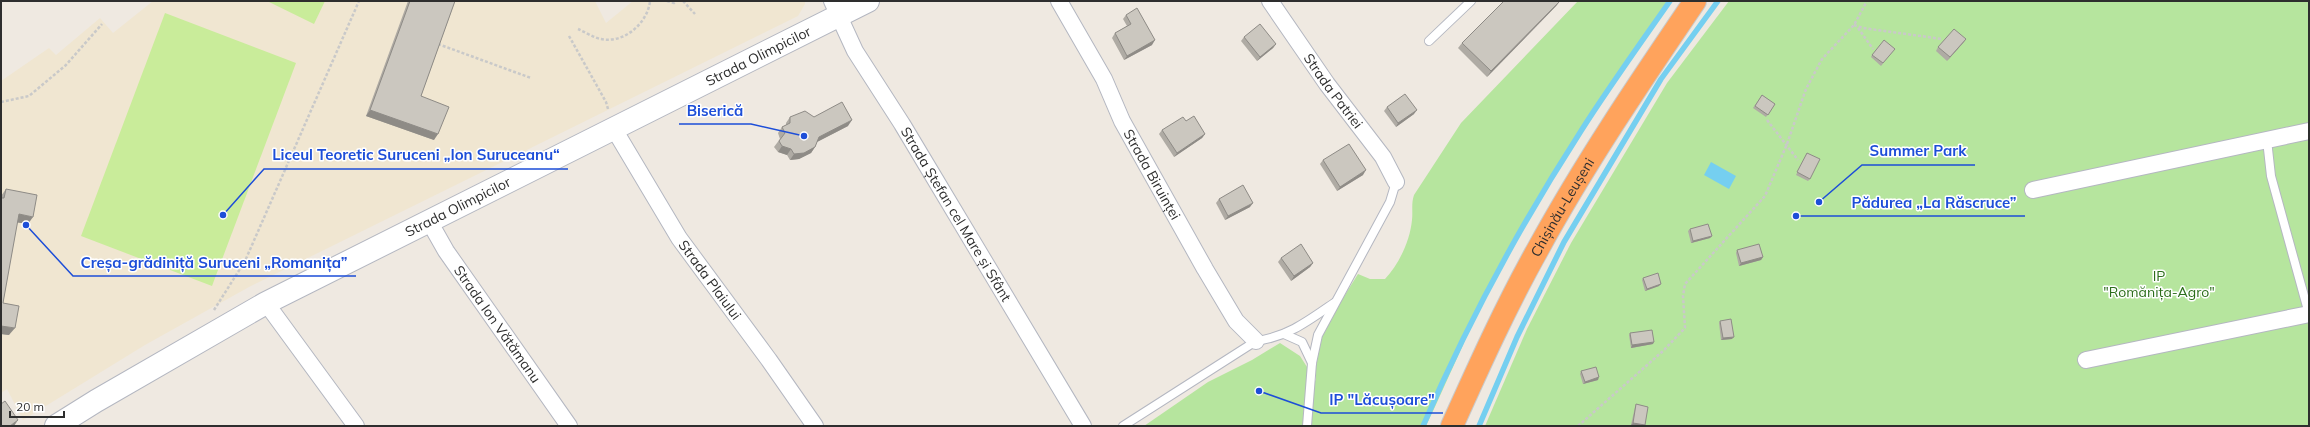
<svg xmlns="http://www.w3.org/2000/svg" width="2310" height="427" font-family="Mulish,sans-serif">
<rect width="100%" height="100%" fill="#efe9e1"/>
<path fill="#f0e6d1" d="M153 1H595L606 23 633 1H805V4L798 16 249 287 145 345 23 420 7 389 1 393V81L49 48 56 55 100 18 113 33Z"/>
<g fill="#b6e59e">
<path d="M1578 1H1668C1614 78 1561 155 1515 237 1482 298 1456 363 1426 426H1144L1208 382 1252 360 1280 343 1300 356 1316 381V360L1323 330 1358 274 1370 279H1385C1399 264 1410 241 1412 220 1413 210 1411 204 1414 195L1461 123Z"/>
<path d="M1729 1H2309V426H1485L1527 329 1571 243 1667 83Z"/>
</g>
<g fill="#c9ec9a">
<path d="M267 1H325L314 24Z"/>
<path d="M165 13 296 63 212 286 81 236Z"/>
</g>
<path fill="#75cff0" d="M1711 162 1736 176 1729 189 1704 175Z"/>
<g fill="none" stroke-linecap="round" stroke-linejoin="round">
<g stroke="#75cff0" stroke-width="5.5">
<path d="M1423 426C1467 324 1521 224 1581 131 1609 87 1640 44 1670 1"/>
<path d="M1479 426 1517 337 1564 242 1661 79 1718 1"/>
</g>
<defs>
<g id="lane">
<path d="M1429 41 1471 1"/>
<path d="M2267 140 2271 176 2309 314"/>
<path d="M1284 334 1302 342 1312 363"/>
<path d="M1123 426 1256 341C1287 337 1308 321 1334 303"/>
<path d="M1307 426 1312 363 1318 335 1390 202 1396 182"/>
</g>
<g id="street">
<path id="s1" d="M832 1 855 51 902 124 1083 426"/>
<path id="s2" d="M1059 1 1104 79 1122 121 1205 269 1236 321 1256 341"/>
<path id="s3" d="M1270 1 1327 84 1383 157 1396 182"/>
<path id="s4" d="M614 129 679 238 769 360 815 426"/>
<path d="M2033 190 2309 131"/>
<path id="s5" d="M429 221 446 251 569 426"/>
<path d="M266 303 356 426"/>
<path d="M2086 360 2309 314"/>
</g>
<g id="secondary">
<path id="s6" d="M56 426 96 401 266 303 868 1"/>
</g>
<g id="highway">
<path id="s7" d="M1452 426C1479 366 1506 306 1538 249 1585 163 1640 82 1695 1"/>
</g>
</defs>
<use href="#lane" stroke="#b4b7c1" stroke-width="10"/>
<use href="#street" stroke="#b4b7c1" stroke-width="18"/>
<use href="#secondary" stroke="#b4b7c1" stroke-width="24"/>
<use href="#highway" stroke="#c9c9c9" stroke-width="24"/>
<g stroke="#c9c9c9" stroke-width="2.5" stroke-dasharray="3 2" stroke-linecap="butt">
<path d="M667 1 674 3 676 1"/>
<path d="M683 1 695 14"/>
<path d="M1854 25 1863 28 1942 39"/>
<path d="M1858 28 1873 49"/>
<path d="M578 29C585 32 594 38 601 39 625 44 648 22 650 1"/>
<path d="M569 36 606 102 608 109"/>
<path d="M438 44 531 78"/>
<path d="M1 102 29 96 66 65 102 24"/>
<path d="M1767 120 1798 160"/>
<path d="M214 310 245 261 359 1"/>
<path d="M1578 426 1663 351 1685 328 1683 296 1685 284 1765 196 1787 144 1806 89 1822 59 1854 25 1867 1"/>
</g>
<use href="#lane" stroke="#fff" stroke-width="8"/>
<use href="#street" stroke="#fff" stroke-width="16"/>
<use href="#secondary" stroke="#fff" stroke-width="22"/>
<use href="#highway" stroke="#ffa35c" stroke-width="22"/>
</g>
<g fill="#afaba4">
<path d="M408 1H455L421 96 434 140 366 116Z"/>
<path d="M1557 5 1487 77 1458 48 1462 43Z"/>
<path d="M1126 15 1152 45 1124 60 1112 38 1115 33 1127 26 1123 19Z"/>
<path d="M1244 37 1276 44 1273 48 1257 61 1241 41Z"/>
<path d="M1966 39 1963 43 1947 61 1936 51 1938 47Z"/>
<path d="M1893 51 1881 66 1871 57 1872 55Z"/>
<path d="M1762 95 1775 104 1766 117 1753 108Z"/>
<path d="M1387 107 1414 114 1396 127 1384 111Z"/>
<path d="M790 117H814L848 126 817 142 815 147 811 153 799 159 790 160 787 155 778 152 774 147 780 139 778 133 782 127 786 125V123Z"/>
<path d="M1186 121 1205 134 1202 138 1174 157 1159 134 1162 130Z"/>
<path d="M1807 153 1810 179 1808 181 1796 175Z"/>
<path d="M1323 160 1363 175 1337 191 1320 164Z"/>
<path d="M6 189 28 224 17 222 3 303 9 335 1 334V196Z"/>
<path d="M1219 199 1250 207 1225 220 1216 203Z"/>
<path d="M1690 229 1712 236 1710 238 1691 243 1688 231Z"/>
<path d="M1737 250 1763 257 1761 260 1739 266 1736 253Z"/>
<path d="M1281 258 1313 263 1310 267 1291 281 1278 262Z"/>
<path d="M1643 278 1659 286 1645 291 1642 280Z"/>
<path d="M1720 321 1732 339 1721 340 1719 323Z"/>
<path d="M1630 333 1653 344 1631 348 1629 335Z"/>
<path d="M1581 371 1598 380 1583 384 1580 374Z"/>
<path d="M1636 404 1645 425 1644 426 1631 425 1635 407Z"/>
</g>
<g fill="#8e8b86">
<path d="M1560 1 1557 5 1487 77 1491 71Z"/>
<path d="M1966 39 1963 43 1947 61 1950 57Z"/>
<path d="M1155 40 1152 45 1124 60 1127 56Z"/>
<path d="M1276 44 1273 48 1257 61 1260 57Z"/>
<path d="M370 110 438 134 434 140 366 116Z"/>
<path d="M1417 110 1414 114 1396 127 1398 123Z"/>
<path d="M852 120 848 126 815 143 819 137Z"/>
<path d="M1205 134 1202 138 1174 157 1177 153Z"/>
<path d="M782 146 791 149 787 155 778 152Z"/>
<path d="M815 147 811 153 799 159 790 160 794 154Z"/>
<path d="M1366 170 1363 175 1337 191 1340 187Z"/>
<path d="M1253 203 1250 207 1225 220 1228 216Z"/>
<path d="M19 214 33 217 28 224 14 222Z"/>
<path d="M1712 236 1710 238 1691 243 1693 241Z"/>
<path d="M1763 257 1761 260 1739 266 1741 263Z"/>
<path d="M1313 263 1310 267 1291 281 1294 276Z"/>
<path d="M1661 284 1659 286 1645 291 1647 289Z"/>
<path d="M1 326 15 328 9 335 1 334Z"/>
<path d="M1734 337 1732 339 1721 340 1723 338Z"/>
<path d="M1654 342 1653 344 1631 348 1632 345Z"/>
<path d="M1599 377 1598 380 1583 384 1585 382Z"/>
<path d="M18 420 14 426H10Z"/>
<path d="M1633 423 1645 425 1644 426 1631 425Z"/>
</g>
<g fill="#cbc7bf" stroke="#8e8b86">
<path d="M410 1H455L421 96 449 107 438 134 370 110Z"/>
<path d="M1504 1H1560L1491 71 1462 43Z"/>
<path d="M1137 8 1155 40 1127 56 1115 33 1131 24 1126 15Z"/>
<path d="M1260 24 1276 44 1260 57 1244 37Z"/>
<path d="M1954 29 1966 39 1950 57 1938 47Z"/>
<path d="M1884 40 1895 49 1883 63 1872 55Z"/>
<path d="M1405 94 1417 110 1398 123 1387 107Z"/>
<path d="M1762 95 1775 104 1768 115 1755 106Z"/>
<path d="M842 102 852 120 819 137 815 147 804 153 794 154 791 149 782 146 779 141 785 133 782 127 790 123V117L805 111 814 117Z"/>
<path d="M1194 116 1205 134 1177 153 1162 130 1183 117 1186 121Z"/>
<path d="M1349 144 1366 170 1340 187 1323 160Z"/>
<path d="M1807 153 1820 159 1810 179 1797 172Z"/>
<path d="M1243 185 1253 203 1228 216 1219 199Z"/>
<path d="M6 189 37 195 33 217 19 214 3 303 19 306 15 328 1 326V198H4Z"/>
<path d="M1708 224 1712 236 1693 241 1690 229Z"/>
<path d="M1301 244 1313 263 1294 276 1281 258Z"/>
<path d="M1759 244 1763 257 1741 263 1737 250Z"/>
<path d="M1658 273 1661 284 1647 289 1643 278Z"/>
<path d="M1731 319 1734 337 1723 338 1720 321Z"/>
<path d="M1652 330 1654 342 1632 345 1630 333Z"/>
<path d="M1596 367 1599 377 1585 382 1581 371Z"/>
<path d="M5 401 18 420 10 426H1V404Z"/>
<path d="M1636 404 1648 407 1645 425 1633 423Z"/>
</g>
<g text-anchor="middle" stroke-width="3" stroke-linejoin="round" paint-order="stroke">
<g font-size="14" fill="#2e2e2e" stroke="#fff">
<text dy="5" stroke="none"><textPath href="#s6" startOffset="794">Strada Olimpicilor</textPath></text>
<text dy="5" stroke="none"><textPath href="#s3" startOffset="110">Strada Patriei</textPath></text>
<text dy="5" stroke="none"><textPath href="#s2" startOffset="197">Strada Biruinței</textPath></text>
<text dy="5" stroke="none"><textPath href="#s6" startOffset="458">Strada Olimpicilor</textPath></text>
<text dy="5" stroke="none"><textPath href="#s7" startOffset="245">Chișinău-Leușeni</textPath></text>
<text dy="5" stroke="none"><textPath href="#s1" startOffset="247">Strada Ștefan cel Mare și Sfânt</textPath></text>
<text dy="5" stroke="none"><textPath href="#s4" startOffset="179">Strada Plaiului</textPath></text>
<text dy="5" stroke="none"><textPath href="#s5" startOffset="124">Strada Ion Vătămanu</textPath></text>
</g>
<g font-size="14" fill="#2c6e1b" stroke="#fff">
<text x="2159" y="281">IP<tspan x="2159" dy="16">"Romănița-Agro"</tspan></text>
</g>
</g>
<path fill="none" stroke="#1d4ed8" stroke-width="1.5" d="M804 136L751 124H679M1819 202L1862 165H1975M223 215L264 169H568M1796 216L1843 216H2025M26 225L73 276H356M1259 391L1321 413H1443"/>
<g fill="#1d4ed8" stroke="#fff" stroke-width="1.5">
<circle cx="804" cy="136" r="4"/>
<circle cx="1819" cy="202" r="4"/>
<circle cx="223" cy="215" r="4"/>
<circle cx="1796" cy="216" r="4"/>
<circle cx="26" cy="225" r="4"/>
<circle cx="1259" cy="391" r="4"/>
</g>
<g font-size="15" text-anchor="middle" font-weight="bold" fill="#1d4ed8" stroke="#fff" stroke-width="3" stroke-linejoin="round" paint-order="stroke">
<text x="715" y="116">Biserică</text>
<text x="1918" y="156">Summer Park</text>
<text x="416" y="160">Liceul Teoretic Suruceni „Ion Suruceanu“</text>
<text x="1934" y="208">Pădurea „La Răscruce”</text>
<text x="214" y="268">Creșa-grădiniță Suruceni „Romanița”</text>
<text x="1382" y="405">IP "Lăcușoare"</text>
</g>
<rect width="2310" height="427" fill="none" stroke="#2e2e2e" stroke-width="4"/>
<path d="M10 411v6h54v-6" fill="none" stroke="#2e2e2e" stroke-width="2"/>
<text x="16" y="411" font-size="12" fill="#2e2e2e" stroke="#ffffff" stroke-width="3" paint-order="stroke">20 m</text>
</svg>
